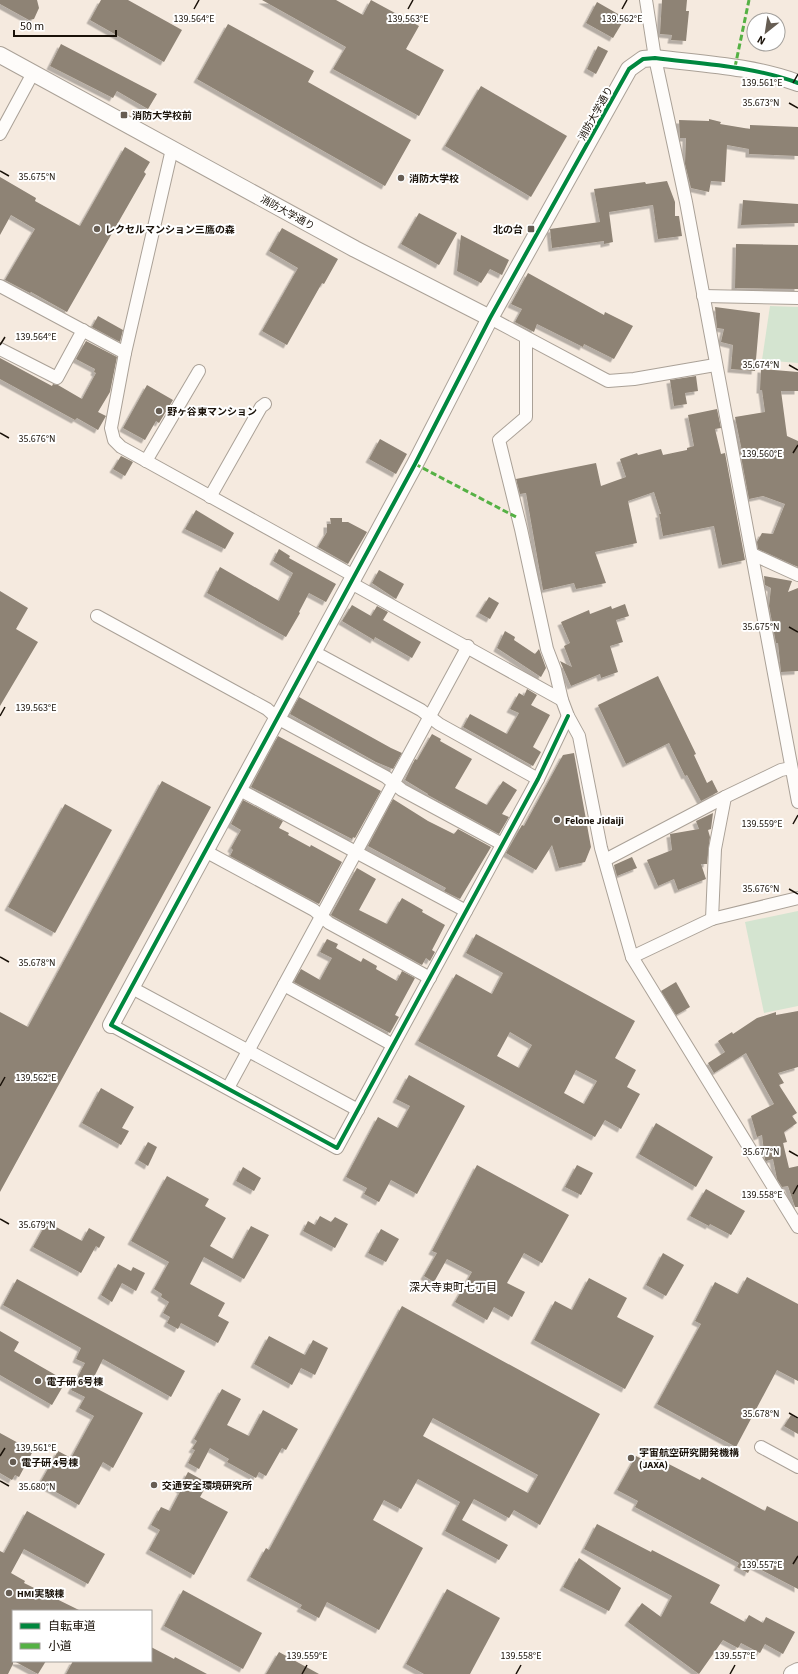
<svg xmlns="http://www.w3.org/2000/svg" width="798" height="1674" font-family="'Source Sans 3','Noto Sans JP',sans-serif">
<defs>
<filter id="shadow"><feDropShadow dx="-3.5" dy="3.5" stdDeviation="0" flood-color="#0004"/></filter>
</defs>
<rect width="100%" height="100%" fill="#f5eadf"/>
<g fill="#d4e4d0">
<path d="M770 306 798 307V363L762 360Z"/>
<path d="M798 911V1006L764 1013 745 922Z"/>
</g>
<g fill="#8e8375" fill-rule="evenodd" filter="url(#shadow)">
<path d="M0 0H37L39 8 34 19 29 20 0 4Z"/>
<path d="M101 0H128L182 30 164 62 90 20Z"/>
<path d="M262 0H336L363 15 371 0 419 26 406 49 444 70 419 116 333 69 346 47Z"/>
<path d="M662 0H687L686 11H689L686 41 671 40 672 35 660 34Z"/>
<path d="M597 2 625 18 613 38 586 23Z"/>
<path d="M228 24 314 71 308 82 411 140 385 186 197 79Z"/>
<path d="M61 44 157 94 148 109 117 91 113 98 50 66Z"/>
<path d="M598 46 608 51 596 74 587 69Z"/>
<path d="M481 86 567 136 531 197 445 146Z"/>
<path d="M709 119 721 122 720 124 750 129V125L798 127V156L749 154V149L727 145 725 182 711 181 709 192 691 188 685 164 686 138H680L679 120 709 121Z"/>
<path d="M125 147 150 162 144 172 146 174 67 312 31 292 30 293 5 280 35 229 11 215 0 235V177L36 198 35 201 80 226Z"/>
<path d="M667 181 675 202V216H679L682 236 658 239 653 205 609 212 613 242 604 244V241L552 248 550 229 600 222 594 189 645 182 646 184Z"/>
<path d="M743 200 798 204V223L741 225Z"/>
<path d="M419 213 457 233 439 265 401 244Z"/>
<path d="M282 228 338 259 324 284 322 283 287 345 262 331 298 268 269 251Z"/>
<path d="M461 235 509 260 502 275 490 269 481 283 457 271Z"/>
<path d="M736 244 798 245V289L735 288Z"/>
<path d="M528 273 604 315 605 312 633 326 614 359 584 344 583 347 537 324 534 332 515 322 522 309 511 304Z"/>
<path d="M715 307 760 313 755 371 731 369 733 345 721 342 724 329 717 328Z"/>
<path d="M98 316 123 330 120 342 92 327Z"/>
<path d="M86 341 117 357 110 392 98 412 106 416 98 430 77 418 75 420 0 379V358L52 386 53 384 58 385 82 399 96 373 94 372 95 369 76 359Z"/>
<path d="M761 369 798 372V391H781L787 436 798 441V567L758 549 757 542 762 533 773 534 785 504 763 496 749 499 740 451H742L735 417 765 412 762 390H760Z"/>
<path d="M696 376 698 391 685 393 687 404 674 406 670 380Z"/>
<path d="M147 385 173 400 159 423 156 421 145 440 123 428Z"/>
<path d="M717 409 721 428 715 429 721 454 725 453 745 560 722 565 714 526 663 536 659 514H661L654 492 628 501 637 543 595 552 606 583 576 589 574 583 543 590 526 493 520 494 516 479 596 463 601 486 626 477 620 459 637 453 638 455 661 449 663 455 687 450V448L694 446 688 415Z"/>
<path d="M380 439 407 454 396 474 369 459Z"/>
<path d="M121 456 133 462 125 476 113 469Z"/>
<path d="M196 510 234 533 225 549 185 529Z"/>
<path d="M330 518H342V522H348L367 532 348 564 318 547 327 532V524H331Z"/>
<path d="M279 549 290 556 289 558 336 584 326 602 309 593 299 612 300 613 286 637 207 593 220 567 279 601 293 573 273 561Z"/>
<path d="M379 570 404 584 396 599 372 583Z"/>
<path d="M764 576 792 581 788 592 798 588V671L781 672 778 643H776L769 606 771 588 765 585Z"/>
<path d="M0 591 28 608 16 629 38 642 0 706Z"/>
<path d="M489 597 499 603 490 619 479 613Z"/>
<path d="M625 604 629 616 616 620 623 642 610 646 618 672 601 678 600 674 571 686 560 661 572 667 564 646 570 643 561 622 589 610 590 614 611 606 612 609Z"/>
<path d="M352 605 371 616 377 606 388 612 383 620 421 642 412 658 375 637 374 640 342 621Z"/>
<path d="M505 631 515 637 514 640 535 654 539 649 546 668 541 677 497 648Z"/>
<path d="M658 676 696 754 694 755 707 783 712 780 718 792 701 801 687 775 685 776 669 743 626 764 598 705Z"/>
<path d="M527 689 537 695 531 705 550 715 533 747 541 752 533 766 463 727 470 714 507 734 519 713 510 709 519 693 524 696Z"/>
<path d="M299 697 391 748 402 753 393 769 376 762 290 714Z"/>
<path d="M432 734 441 739 440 741 472 759 455 788 487 805 503 781 517 790 502 814 509 817 499 834 428 795V794L405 780 415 759 417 760Z"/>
<path d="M278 736 381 791 355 838 353 837 352 839 251 787Z"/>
<path d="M574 753 591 847 585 862 559 868 552 845 536 870 506 853 522 825 524 826 563 755Z"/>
<path d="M162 781 211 807 0 1192V1012L28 1027Z"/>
<path d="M393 799 428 821 454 834 458 829 491 847 460 899 444 891 446 888 368 846Z"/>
<path d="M243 800 283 821 279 828 289 833 288 835 310 847 311 845 342 862 319 904 230 856 233 850 231 848 241 830 231 824Z"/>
<path d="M65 804 112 830 55 933 8 907Z"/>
<path d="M713 813 711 829 708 830 710 837 707 864H701L706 879 678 890 674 879 658 886 647 860 672 850 670 834 699 829 696 821Z"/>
<path d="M632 857 637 868 617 876 614 865Z"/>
<path d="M357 868 376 879 359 910 387 924 402 898 423 910 422 912 445 925 432 950 435 952 430 961 426 958 422 965 331 915Z"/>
<path d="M476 934 635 1021 615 1058 636 1070 627 1087 640 1094 621 1129 605 1120 595 1137 418 1041 456 974 492 994 503 973 466 953ZM510 1032 532 1045 519 1068 497 1056ZM576 1070 597 1081 584 1104 564 1093Z"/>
<path d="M327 939 338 944 336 948 361 962 363 958 377 966 376 969 397 981 402 971 415 978 395 1015 399 1017 390 1033 294 982 301 969 320 980 332 958 320 952Z"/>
<path d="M676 982 690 1007 676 1015 661 991Z"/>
<path d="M798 1011V1067L778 1073 784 1083 779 1085 797 1113 792 1116 797 1123 784 1132 787 1142 783 1143 789 1168 798 1166V1207H795L788 1186 782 1187 777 1179 773 1159 766 1161 765 1160 762 1135 757 1137 751 1116 774 1104 746 1053 714 1073 708 1063 725 1052 718 1041 732 1032 733 1034 757 1018 776 1012V1015Z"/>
<path d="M409 1075 465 1106 417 1194 391 1180 379 1202 364 1194 367 1188 346 1177 378 1117 398 1128 410 1106 396 1099Z"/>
<path d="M101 1088 134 1107 122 1128 129 1131 121 1145 82 1123Z"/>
<path d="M656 1123 713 1157 696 1187 639 1154Z"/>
<path d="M148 1142 157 1147 148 1166 138 1160Z"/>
<path d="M477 1165 569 1215 542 1263 524 1253 507 1283 525 1292 512 1317 494 1307 487 1320 455 1302 472 1272 447 1259 434 1282 424 1276 437 1253 432 1251Z"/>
<path d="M577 1165 593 1173 581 1195 565 1187Z"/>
<path d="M243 1167 261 1178 254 1191 236 1181Z"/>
<path d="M167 1176 209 1199 205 1206 226 1218 210 1246 233 1259 251 1226 269 1235 244 1279 204 1257 190 1284 225 1303 218 1316 229 1322 218 1343 181 1323 178 1329 167 1323 170 1317 163 1313 169 1302 161 1297 162 1294 154 1289 169 1262 131 1241Z"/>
<path d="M706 1189 745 1211 731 1235 710 1224 709 1226 690 1216Z"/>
<path d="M320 1216 331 1222 335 1217 348 1224 335 1248 303 1231 308 1221 315 1225Z"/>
<path d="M47 1222 82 1241 89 1228 105 1237 99 1248 96 1246 81 1273 33 1247Z"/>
<path d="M381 1229 399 1239 386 1262 368 1253Z"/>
<path d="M663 1253 684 1265 666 1296 646 1285Z"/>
<path d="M118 1264 131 1271 133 1267 145 1273 136 1291 122 1283 112 1302 101 1295Z"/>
<path d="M747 1277 798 1304V1381L777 1370 736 1447 657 1404 701 1324 695 1321 715 1282 738 1294Z"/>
<path d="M589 1278 627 1298 617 1317 654 1336 625 1389 534 1340 555 1301 572 1310Z"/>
<path d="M17 1279 185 1371 171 1397 103 1359 90 1385 143 1413 113 1468 103 1462 79 1505 40 1483 58 1451 71 1458 94 1416 79 1408 85 1397 71 1390 85 1363 76 1359 81 1348 3 1305Z"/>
<path d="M402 1306 600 1414 540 1525 514 1510 509 1518 474 1499 462 1520 508 1545 499 1560 445 1531 460 1502 418 1479 401 1509 384 1500 373 1520 423 1548 379 1630 327 1602 319 1618 300 1608 302 1605 250 1577 266 1548 269 1550ZM433 1418 538 1475 528 1493 423 1436Z"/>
<path d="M0 1331 19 1342 14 1351 66 1381 52 1405 0 1375Z"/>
<path d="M269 1336 305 1355 313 1340 328 1348 315 1375 301 1368 292 1385 254 1364Z"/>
<path d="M222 1389 241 1399 227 1425 249 1436 263 1410 298 1429 286 1450 282 1448 266 1476 259 1472 256 1478 227 1462 229 1459 210 1448 199 1469 188 1463 195 1450 192 1449 197 1441 194 1439Z"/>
<path d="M791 1415 798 1419V1434L784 1426Z"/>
<path d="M0 1433 33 1451 19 1477 15 1475 12 1480 0 1473Z"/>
<path d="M636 1456 654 1465 657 1458 700 1480 702 1477 765 1511 767 1506 798 1522V1589L752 1565 748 1573 737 1567 739 1563 635 1507 638 1501 617 1490Z"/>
<path d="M188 1472 208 1483 200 1497 228 1512 194 1575 149 1550 160 1530 151 1525 161 1507 170 1511 181 1490 179 1489Z"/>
<path d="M27 1511 105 1554 88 1584 24 1549 11 1573 25 1581 24 1583 81 1611H13V1664L8 1674H0V1551L4 1553Z"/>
<path d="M597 1524 651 1552 652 1550 720 1585 710 1603 745 1622 749 1615 763 1623 766 1617 795 1632 783 1654 765 1644 760 1653 741 1643 738 1648 723 1640 699 1674 628 1622 642 1603 661 1617 672 1596 584 1549Z"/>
<path d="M579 1558 621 1588 609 1611 563 1587Z"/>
<path d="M447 1589 500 1618 470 1674H424L406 1664Z"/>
<path d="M183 1590 262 1633 243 1669 164 1626Z"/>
<path d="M151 1647 174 1659 175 1657 207 1674H66L73 1661H151Z"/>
<path d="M279 1652 319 1674H266Z"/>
<path d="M14 1661H46L38 1674Z"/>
</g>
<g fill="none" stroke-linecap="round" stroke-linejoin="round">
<defs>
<g id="street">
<path d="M646 0 655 58 686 202 798 802"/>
<path d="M0 134 33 73"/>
<path d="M172 149 125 353 111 428 114 440 121 447 354 576"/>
<path d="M0 286 125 353"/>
<path d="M703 296 798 298"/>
<path d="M490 318 608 381 634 379 715 365"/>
<path d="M526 338V417L499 440 521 529 547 649 555 670 562 700 568 716 579 736 601 848 632 957 798 1227"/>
<path d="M0 349 57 378 83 330"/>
<path d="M146 461 199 371"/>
<path d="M210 497 261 407 265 404"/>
<path d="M752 554 798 575"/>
<path d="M351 583 562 700"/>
<path d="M97 616 267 709 277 718 386 777 402 790 502 844"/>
<path d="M314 652 421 710 439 724 538 779"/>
<path d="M238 789 466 911"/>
<path d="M205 851 314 910 329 923 430 978"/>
<path d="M605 860 725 797 781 770 791 768"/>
<path d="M712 919 715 849 725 797"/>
<path d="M632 957 712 919 798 898"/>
<path d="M284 985 393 1045"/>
<path d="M132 988 358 1110"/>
<path d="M111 1025 337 1148 538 779 568 716"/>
<path d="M228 1088 468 646"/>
<path d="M761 1447 798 1467"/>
</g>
<g id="secondary">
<path d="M0 55 355 249 490 318"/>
<path d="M111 1025 415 464 490 318 629 69 643 59 655 58C703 64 752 66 798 83"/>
<path d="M792 1674 798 1671"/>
</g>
</defs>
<use href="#street" stroke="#aaa197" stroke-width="14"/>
<use href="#secondary" stroke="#aaa197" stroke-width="18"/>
<use href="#street" stroke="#fefcfa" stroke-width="12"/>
<use href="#secondary" stroke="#fefcfa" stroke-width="16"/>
<g stroke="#55b144" stroke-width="3" stroke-dasharray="6 3" stroke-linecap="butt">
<path d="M735 67 749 0"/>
<path d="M415 464 518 518"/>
</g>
<defs>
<path id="cycleway" d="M568 716 538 779 337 1148 111 1025 415 464 490 318 629 69 643 59 655 58C703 64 752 66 798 83"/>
</defs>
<use href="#cycleway" stroke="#fff" stroke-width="6"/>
<use href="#cycleway" stroke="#00873e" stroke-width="4"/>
</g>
<path fill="none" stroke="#191108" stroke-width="1.5" d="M194 9 199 0M408 9 413 0M622 9 627 0M793 83 798 74M789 103 798 108M0 171 9 176M0 345 5 337M789 365 798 370M0 433 9 438M793 453 798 445M789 627 798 632M0 716 5 707M793 824 798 815M789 889 798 894M0 957 9 962M0 1086 5 1077M789 1151 798 1156M793 1194 798 1185M0 1219 9 1224M789 1413 798 1418M0 1456 5 1448M0 1481 9 1486M793 1564 798 1556M302 1674 307 1665M516 1674 521 1665M730 1674 735 1665"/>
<g fill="#665d53" stroke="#fff" stroke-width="1.5">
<rect x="120" y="111" width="8" height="8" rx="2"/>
<circle cx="401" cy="178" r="4"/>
<circle cx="97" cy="229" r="4"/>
<rect x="527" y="225" width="8" height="8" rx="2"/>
<circle cx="159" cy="411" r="4"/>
<circle cx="557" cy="820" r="4"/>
<circle cx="38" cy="1381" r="4"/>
<circle cx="631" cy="1458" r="4"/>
<circle cx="13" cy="1462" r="4"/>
<circle cx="154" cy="1485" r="4"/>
<circle cx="9" cy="1593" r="4"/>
</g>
<g text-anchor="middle" stroke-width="4" stroke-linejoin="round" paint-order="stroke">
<g font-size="10" fill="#191108" stroke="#fff">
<text transform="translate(595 113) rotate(-61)" y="4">消防大学通り</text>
<text transform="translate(288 212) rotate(29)" y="4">消防大学通り</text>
</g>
<g font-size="10" font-weight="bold" fill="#191108" stroke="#fff" text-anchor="start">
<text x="132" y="119">消防大学校前</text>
<text x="409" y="182">消防大学校</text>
<text x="105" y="233">レクセルマンション三鷹の森</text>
<text x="523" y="233" text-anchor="end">北の台</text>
<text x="167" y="415">野ヶ谷東マンション</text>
<text x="565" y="824">Felone Jidaiji</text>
<text x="46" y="1385">電子研 6号棟</text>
<text x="639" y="1456">宇宙航空研究開発機構<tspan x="639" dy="12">(JAXA)</tspan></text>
<text x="21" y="1466">電子研 4号棟</text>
<text x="162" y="1489">交通安全環境研究所</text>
<text x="17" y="1597">HMI実験棟</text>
</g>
<g font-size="11" fill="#191108" stroke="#fff">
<text x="453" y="1291">深大寺東町七丁目</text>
</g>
</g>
<g font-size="10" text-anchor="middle" fill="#191108" stroke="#fff" stroke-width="4" stroke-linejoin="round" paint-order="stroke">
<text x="194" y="22">139.564°E</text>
<text x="408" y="22">139.563°E</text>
<text x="622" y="22">139.562°E</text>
<text x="762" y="86">139.561°E</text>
<text x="761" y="106">35.673°N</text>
<text x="37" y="180">35.675°N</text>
<text x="36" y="340">139.564°E</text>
<text x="761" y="368">35.674°N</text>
<text x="37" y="442">35.676°N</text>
<text x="762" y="457">139.560°E</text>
<text x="761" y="630">35.675°N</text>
<text x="36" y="711">139.563°E</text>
<text x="762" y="827">139.559°E</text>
<text x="761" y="892">35.676°N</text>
<text x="37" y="966">35.678°N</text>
<text x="36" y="1081">139.562°E</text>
<text x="761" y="1155">35.677°N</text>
<text x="762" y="1198">139.558°E</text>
<text x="37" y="1228">35.679°N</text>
<text x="761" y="1417">35.678°N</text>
<text x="36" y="1451">139.561°E</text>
<text x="37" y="1490">35.680°N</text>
<text x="762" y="1568">139.557°E</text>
<text x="307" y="1659">139.559°E</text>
<text x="521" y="1659">139.558°E</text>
<text x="735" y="1659">139.557°E</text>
</g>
<rect x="12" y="1610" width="140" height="52" fill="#ffffff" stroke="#a3a09c"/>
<rect x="20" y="1623" width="20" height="6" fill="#00873e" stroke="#a3a09c"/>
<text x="48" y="1630" font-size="12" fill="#191108">自転車道</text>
<rect x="20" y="1643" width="20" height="6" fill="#55b144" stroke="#a3a09c"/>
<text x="48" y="1650" font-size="12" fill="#191108">小道</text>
<g transform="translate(766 32) rotate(210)"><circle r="19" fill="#ffffff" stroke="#a3a09c"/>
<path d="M0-3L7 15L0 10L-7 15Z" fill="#665d53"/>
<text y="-6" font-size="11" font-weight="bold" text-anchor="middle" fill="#191108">N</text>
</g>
<path d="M14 30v6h102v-6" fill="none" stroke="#191108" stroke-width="2"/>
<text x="20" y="30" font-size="12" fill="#191108" stroke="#ffffff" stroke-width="3" paint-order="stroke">50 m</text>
</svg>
